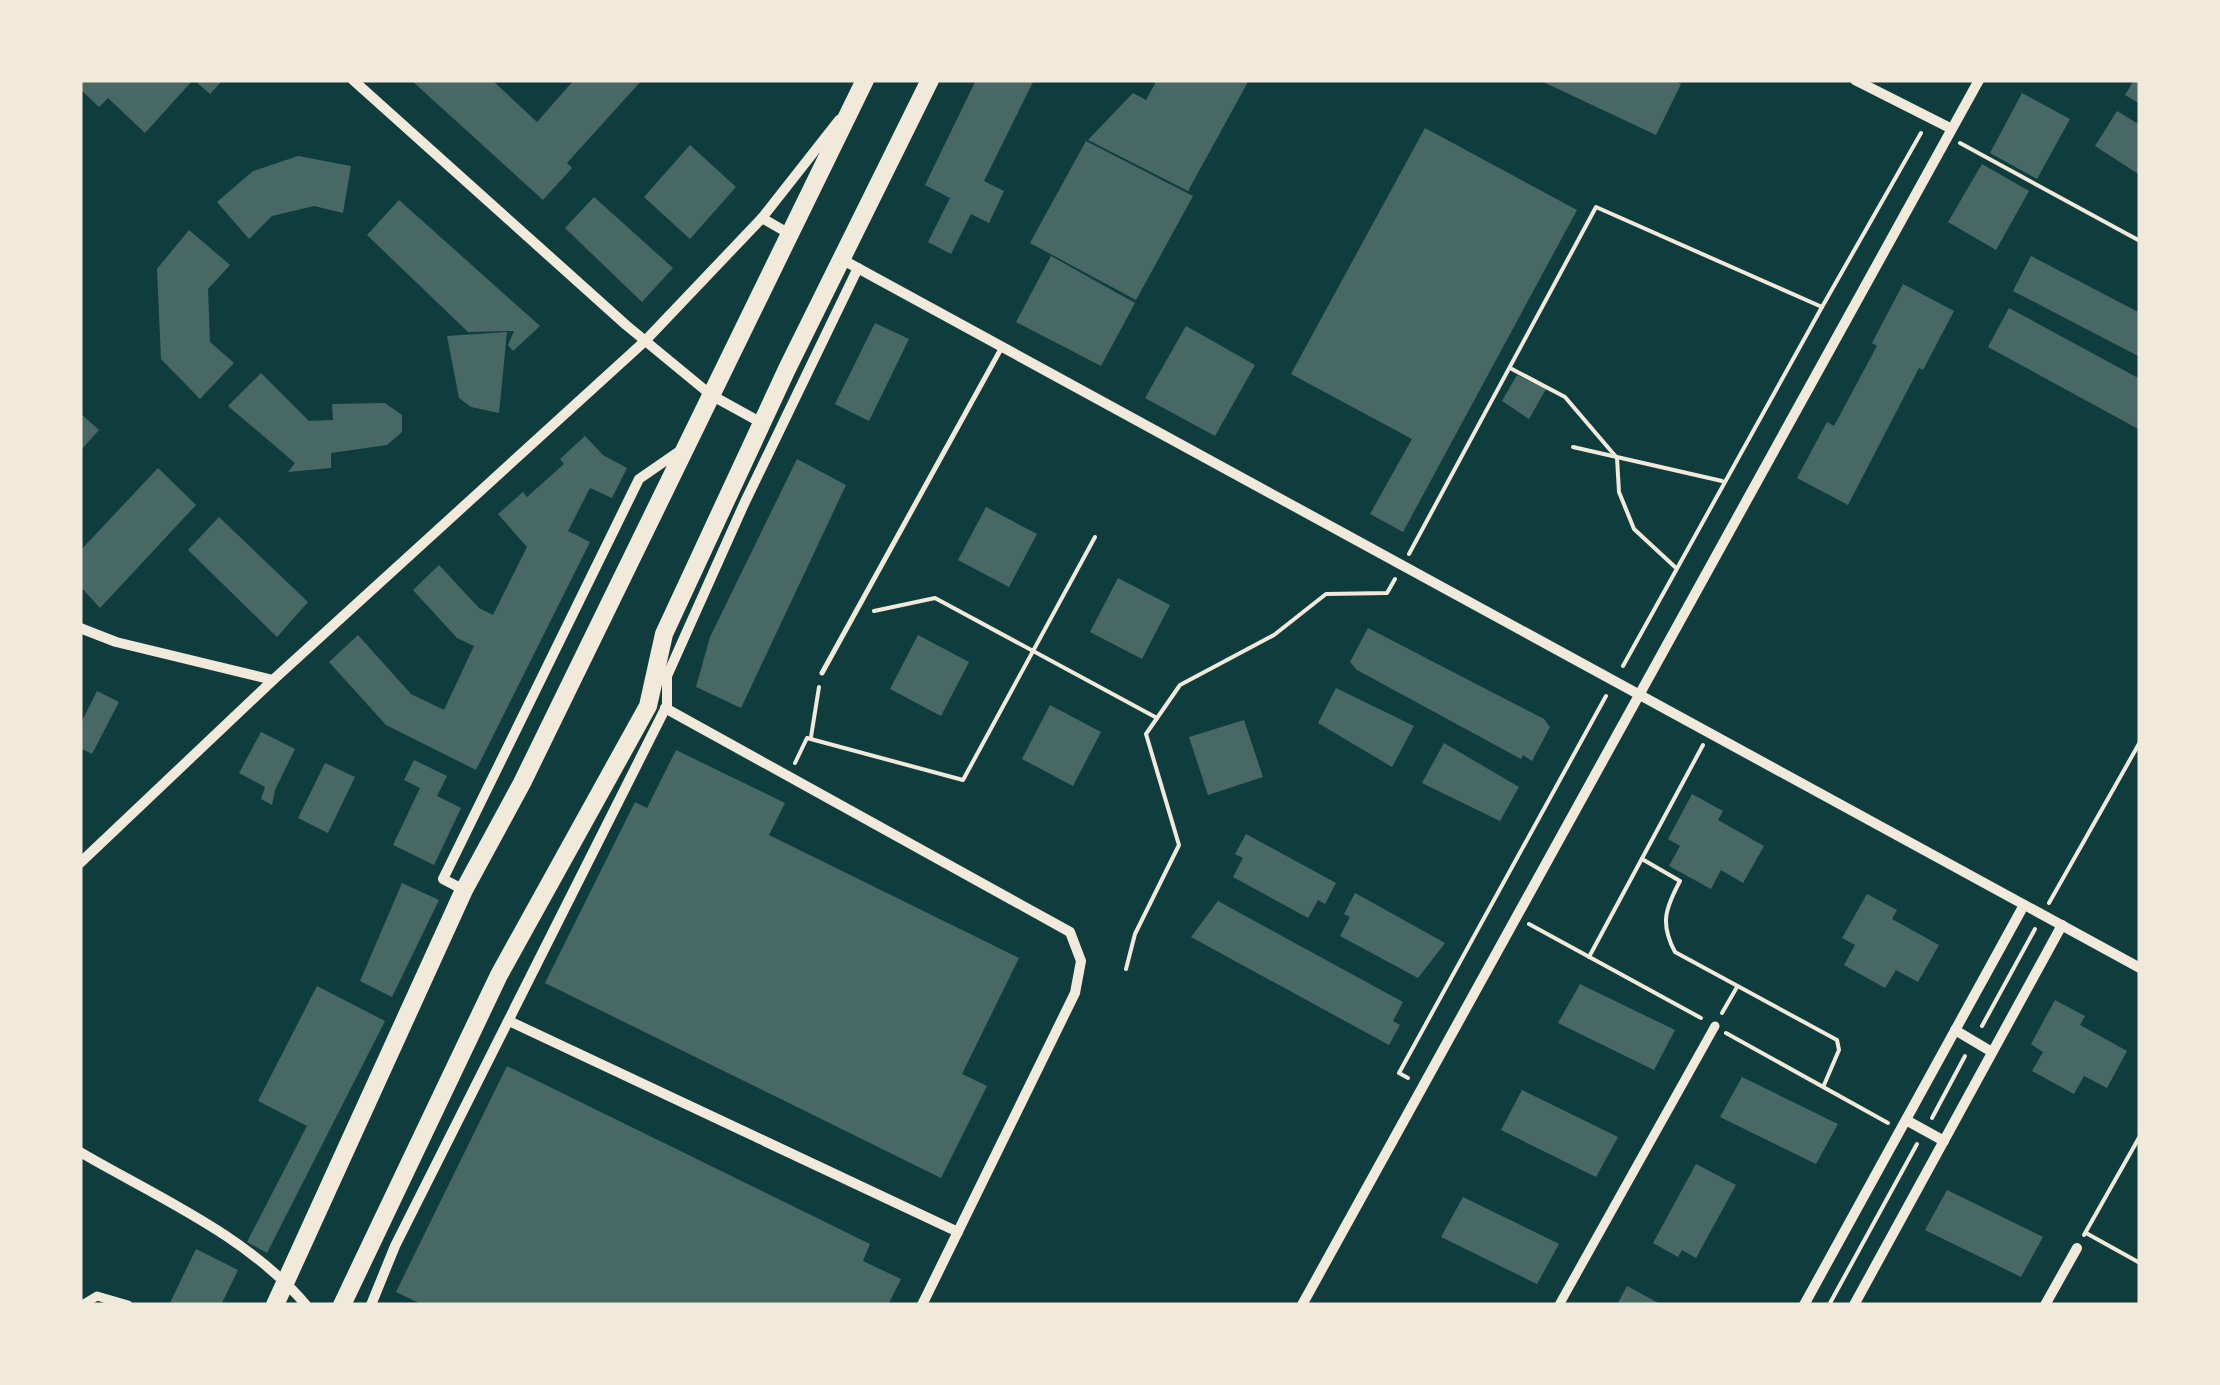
<svg xmlns="http://www.w3.org/2000/svg" width="2220" height="1385" font-family="'Open Sans',sans-serif">
<rect width="100%" height="100%" fill="#0f3d3e"/>
<g fill="#486865">
<path d="M80 80H193L145 133 108 98 99 107 80 89Z"/>
<path d="M194 80H223L210 94Z"/>
<path d="M411 80H492L537 122 574 80H642L567 163 572 168 543 200Z"/>
<path d="M976 80H1034L984 181 1004 191 989 223 971 214 951 254 928 242 950 198 925 185Z"/>
<path d="M1157 80H1249L1188 191 1088 140 1133 93 1146 100Z"/>
<path d="M1539 80H1672L1681 84 1656 135Z"/>
<path d="M2134 80H2140V104L2125 95Z"/>
<path d="M2022 93 2070 119 2037 179 1990 153Z"/>
<path d="M2117 111 2140 125V175L2095 146Z"/>
<path d="M1425 128 1577 210 1403 532 1370 514 1412 439 1291 374Z"/>
<path d="M1086 141 1193 196 1136 300 1030 243Z"/>
<path d="M690 145 736 187 690 239 644 197Z"/>
<path d="M298 156 351 166 343 213 314 206 272 216 249 239 217 202 253 171Z"/>
<path d="M1982 164 2029 191 1996 250 1948 222Z"/>
<path d="M594 197 673 268 642 302 565 228Z"/>
<path d="M399 200 540 326 513 351 508 345 514 331 468 332 367 235Z"/>
<path d="M189 230 230 265 208 289 210 342 234 363 200 399 161 359 157 269Z"/>
<path d="M1051 256 1135 303 1101 366 1016 322Z"/>
<path d="M2031 256 2140 313V357L2013 291Z"/>
<path d="M1903 284 1954 311 1923 370 1919 368 1848 505 1797 478 1827 422 1834 426 1877 346 1872 343Z"/>
<path d="M2009 308 2140 379V430L1988 347Z"/>
<path d="M875 323 909 339 869 421 835 404Z"/>
<path d="M1186 326 1255 365 1215 436 1145 398Z"/>
<path d="M507 332 499 413 471 407 459 398 447 336Z"/>
<path d="M261 373 309 421 333 420 332 404 385 403 402 415V432L387 445 331 453V468L288 472 295 463 228 406Z"/>
<path d="M1517 375 1546 389 1529 419 1502 401Z"/>
<path d="M80 413 99 430 80 451Z"/>
<path d="M585 436 603 455 627 468 612 498 590 488 568 531 590 542 476 770 386 725 329 662 358 635 411 694 444 710 474 646 457 638 413 590 439 565 479 608 493 615 527 547 498 514 523 492 527 497 564 464 560 459Z"/>
<path d="M797 459 846 485 741 708 696 687 710 637Z"/>
<path d="M158 468 196 505 100 608 80 586V551Z"/>
<path d="M986 507 1037 534 1009 587 958 560Z"/>
<path d="M219 517 308 602 277 637 188 550Z"/>
<path d="M1118 578 1170 605 1142 659 1090 632Z"/>
<path d="M1368 628 1544 719 1550 727 1532 761 1523 755 1521 759 1357 670 1350 662Z"/>
<path d="M918 635 969 662 941 716 890 689Z"/>
<path d="M1336 688 1414 726 1392 767 1318 723Z"/>
<path d="M97 691 119 702 92 754 80 748V725Z"/>
<path d="M1050 705 1101 732 1073 786 1022 759Z"/>
<path d="M1244 720 1263 777 1208 795 1189 737Z"/>
<path d="M261 732 295 749 275 790 272 805 261 799 265 787 239 773Z"/>
<path d="M1444 743 1519 787 1500 821 1422 783Z"/>
<path d="M676 750 785 803 769 835 1019 958 962 1074 987 1086 941 1178 545 983 635 802 647 808Z"/>
<path d="M414 760 447 776 437 796 461 808 434 865 393 845 420 788 404 780Z"/>
<path d="M325 763 355 777 328 833 298 818Z"/>
<path d="M1692 794 1723 811 1718 820 1764 846 1743 883 1721 870 1711 889 1669 866 1680 846 1668 839Z"/>
<path d="M1246 834 1336 883 1325 904 1318 900 1308 918 1233 877 1243 858 1235 854Z"/>
<path d="M402 883 439 900 392 997 360 981Z"/>
<path d="M1355 893 1445 943 1418 978 1340 936 1350 917 1344 914Z"/>
<path d="M1867 894 1897 910 1892 919 1939 945 1918 982 1896 970 1885 988 1844 965 1855 945 1842 938Z"/>
<path d="M1218 901 1403 1002 1393 1021 1400 1025 1389 1045 1191 937Z"/>
<path d="M1580 984 1675 1030 1654 1070 1558 1023Z"/>
<path d="M317 986 385 1021 267 1253 247 1242 307 1126 258 1101Z"/>
<path d="M2055 1000 2085 1016 2080 1025 2127 1051 2107 1088 2084 1076 2074 1094 2032 1071 2043 1052 2031 1044Z"/>
<path d="M507 1066 870 1244 863 1261 901 1279 888 1305H423L396 1292Z"/>
<path d="M1742 1077 1838 1124 1816 1164 1720 1117Z"/>
<path d="M1522 1090 1618 1137 1596 1177 1501 1130Z"/>
<path d="M1696 1164 1736 1185 1696 1258 1682 1250 1678 1257 1653 1243Z"/>
<path d="M1947 1190 2043 1237 2021 1277 1925 1230Z"/>
<path d="M1463 1197 1559 1244 1537 1284 1441 1237Z"/>
<path d="M196 1249 238 1270 221 1305H169Z"/>
<path d="M1627 1286 1662 1305H1617Z"/>
</g>
<g fill="none" stroke-linecap="round" stroke-linejoin="round">
<g stroke="#f1e9da" stroke-width="4">
<path d="M1960 143 2140 241"/>
<path d="M1510 368 1565 397 1617 458 1619 492 1634 529 1675 567"/>
<path d="M1573 447 1722 481"/>
<path d="M1409 554 1596 207 1822 307 1921 133"/>
<path d="M874 611 935 598 1157 718"/>
<path d="M1623 666 1822 307"/>
<path d="M811 737 819 687"/>
<path d="M795 763 807 738 963 780 1095 537"/>
<path d="M1642 859 1680 881C1665 909 1660 924 1675 952L1837 1040 1839 1050 1824 1085"/>
<path d="M2049 903 2140 742"/>
<path d="M1529 924 1701 1018"/>
<path d="M1589 957 1703 745"/>
<path d="M1126 969 1135 934 1179 845 1146 734 1180 685 1274 635 1326 594 1387 593 1395 579"/>
<path d="M1722 1013 1737 987"/>
<path d="M1982 1026 2035 929"/>
<path d="M1726 1033 1888 1123"/>
<path d="M1408 1078 1399 1073 1606 696"/>
<path d="M1932 1118 1965 1056"/>
<path d="M2086 1233 2140 1263"/>
<path d="M2084 1235 2140 1136"/>
<path d="M1829 1305 1917 1144"/>
</g>
<path stroke="#f1e9da" stroke-width="5" d="M822 673 1002 347"/>
<g stroke="#f1e9da" stroke-width="9">
<path d="M82 1305 97 1296 128 1305"/>
<path d="M1559 1305 1715 1026"/>
</g>
<g stroke="#f1e9da" stroke-width="10">
<path d="M353 80 626 325 711 395 762 423"/>
<path d="M1855 80 1950 128"/>
<path d="M762 218 788 233"/>
<path d="M843 260 2140 968"/>
<path d="M80 628 116 642 273 680"/>
<path d="M665 708 1070 932 1081 961 1075 993 922 1305"/>
<path d="M80 863 273 680 645 341 762 218 839 120"/>
<path d="M464 890 443 879 639 479 681 450"/>
<path d="M509 1021 958 1232"/>
<path d="M1955 1030 1992 1052"/>
<path d="M1906 1120 1944 1141"/>
<path d="M80 1152C157 1197 248 1236 306 1305"/>
<path d="M371 1305 395 1246 667 705V676L744 504 858 268"/>
<path d="M1302 1305 1979 80"/>
<path d="M1804 1305 2024 905"/>
<path d="M1854 1305 2062 925"/>
<path d="M2045 1305 2077 1248"/>
</g>
<g stroke="#f1e9da" stroke-width="18">
<path d="M275 1305 464 890 522 783 865 80"/>
<path d="M342 1305 499 975 648 706 664 634 787 369 930 80"/>
</g>
</g>
<rect width="2220" height="1385" fill="none" stroke="#f1e9da" stroke-width="165"/>
</svg>
